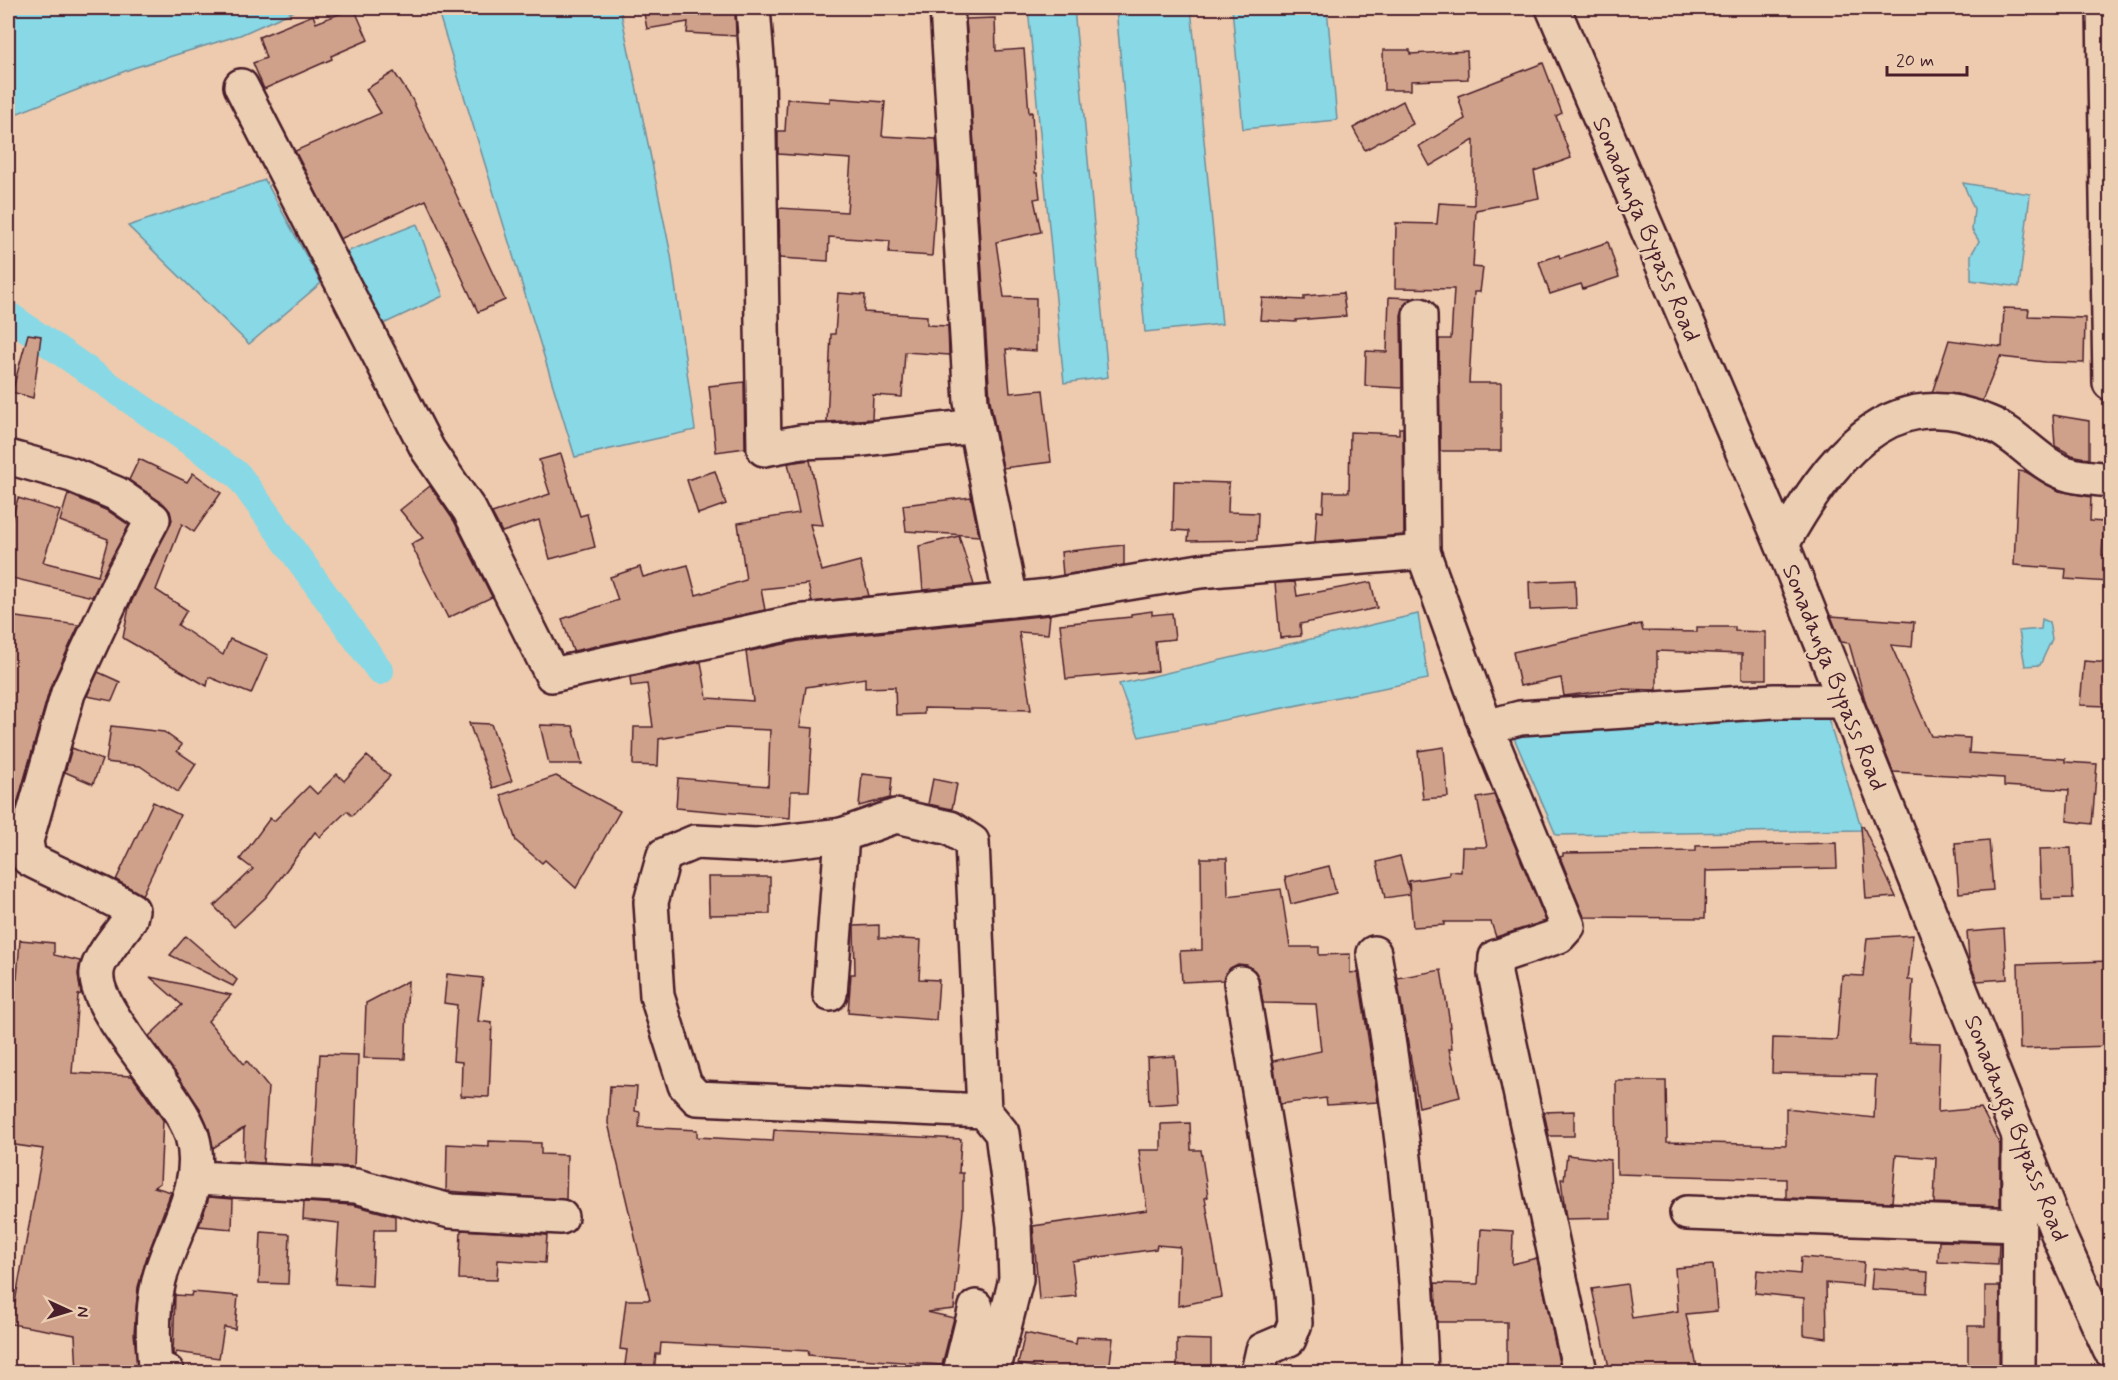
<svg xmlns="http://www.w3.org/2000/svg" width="2118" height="1380" font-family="Mynerve,sans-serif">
<rect width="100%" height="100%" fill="#eecbae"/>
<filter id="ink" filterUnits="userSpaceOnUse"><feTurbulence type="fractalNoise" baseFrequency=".0167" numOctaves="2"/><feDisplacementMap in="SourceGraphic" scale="12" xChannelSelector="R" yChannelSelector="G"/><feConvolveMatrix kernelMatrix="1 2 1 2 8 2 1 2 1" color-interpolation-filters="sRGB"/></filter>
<g filter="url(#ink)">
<g fill="#89d8e5" stroke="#708e9b" stroke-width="1.5">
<path d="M8 8H301L240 35 133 68 8 117Z"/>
<path d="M437 8H620L671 255 695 430 575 457Z"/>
<path d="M1028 8H1074L1108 377 1064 383Z"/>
<path d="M1116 8H1191L1222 324 1145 332Z"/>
<path d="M1232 8H1327L1337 120 1243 129Z"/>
<path d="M265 180 321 283 249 344 128 226Z"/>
<path d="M1963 183 2030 194 2019 287 1971 280V255L1979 241 1972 230 1974 209Z"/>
<path d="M417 224 443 296 379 326 341 254Z"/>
<path d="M1418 614 1428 679 1139 737 1119 684Z"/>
<path d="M2042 619 2049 622 2052 639 2040 665 2025 666 2019 631 2041 629Z"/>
<path d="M1827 715 1862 830 1556 835 1508 724Z"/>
</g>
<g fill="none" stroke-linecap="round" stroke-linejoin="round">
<path stroke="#89d8e5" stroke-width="28" d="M8 315 238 475 380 671"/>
</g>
<g fill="#d0a18a" stroke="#4a1f2b" stroke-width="1.5">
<path d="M354 8 368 40 331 56 332 59 264 89 253 63 266 58 259 37 313 15 316 23Z"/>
<path d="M643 8H735L736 36 687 33 688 22 647 29Z"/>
<path d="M995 18 996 51 1024 49 1029 113 1032 112 1035 173H1037L1040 198 1034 199 1041 232 996 242 1004 297 1036 298V351L1006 349 1010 393 1043 390 1051 462 1003 468 990 400 966 19Z"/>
<path d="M1383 50H1410V54L1467 51 1468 79 1411 81V90H1384Z"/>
<path d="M1543 63 1562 113 1556 116 1571 158 1534 171 1539 198 1476 210 1473 267 1483 268 1480 292H1474L1469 383H1501V451H1440L1439 339H1451L1454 289 1395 288 1396 223 1437 224 1439 203 1474 205V140L1430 166 1419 146 1465 119 1458 96Z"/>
<path d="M394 72 412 99 505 300 478 312 426 200 340 239 295 151 381 113 366 89Z"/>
<path d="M830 98 885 102 882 136 936 139 938 167 932 256 889 253 890 241 829 237 828 261 780 258 779 208 847 212 851 159 778 154V131H785L787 99 830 102Z"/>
<path d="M1403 101 1413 124 1365 150 1353 128Z"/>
<path d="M1608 242 1619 277 1583 289 1581 284 1550 294 1539 262 1559 255 1560 258Z"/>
<path d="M838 293 865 295 864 312 927 316V325L948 326 949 355 905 352 902 397 873 395 872 419 827 422 831 334H835Z"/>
<path d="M1343 293 1346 316 1296 320V322L1260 320 1262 298 1304 300V296Z"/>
<path d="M1389 297 1411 298 1404 305 1401 315 1402 388 1365 386 1366 351 1387 352Z"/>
<path d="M2004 308 2029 309 2028 316 2085 318 2084 363 2045 362 2001 357V355L1982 401 1957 394 1932 393 1949 340 2002 347Z"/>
<path d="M28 334 41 336 33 398 12 392Z"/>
<path d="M744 382 745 448 716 452 709 386Z"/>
<path d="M2053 415 2089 421V459L2072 455 2055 446Z"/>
<path d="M1399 428H1403L1404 535 1315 542 1317 511 1323 512 1324 492H1349L1350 432 1399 434Z"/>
<path d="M561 454 580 516 587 514 595 547 550 559 539 520 502 532 492 513 550 494 539 460Z"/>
<path d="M139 459 187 482 193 473 221 493 194 532 182 524 156 590 187 610 178 625 223 655 230 639 268 655 251 694 209 677 207 686 123 638 129 607 172 520 170 511 164 504 129 480Z"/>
<path d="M810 460 823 525 810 524 822 571 860 561 869 596 812 602 808 584 761 589 765 610 573 651 562 619 618 600 610 577 640 567 643 577 688 565 696 595 746 580 738 523 799 513 788 463Z"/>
<path d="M715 471 726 504 698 514 687 480Z"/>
<path d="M2018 471 2026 472 2059 491 2091 497 2090 521 2104 522 2102 555H2110V582L2065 579 2066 569 2014 565Z"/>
<path d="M1174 481 1229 483 1228 512 1258 513 1257 540 1188 541 1189 531 1173 530Z"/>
<path d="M430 486 454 521 492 597 448 618 411 544 423 538 400 510Z"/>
<path d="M68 494 108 511 129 525 92 597 8 577V532L18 498 60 511 43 562 98 576 108 539 60 521Z"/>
<path d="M971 497 979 536 906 531 903 505Z"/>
<path d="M959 536 974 585 923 590 919 546Z"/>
<path d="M1124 545V565L1063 575 1061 552Z"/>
<path d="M1575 580 1576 608 1530 610 1529 582Z"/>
<path d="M1295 582 1297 596 1371 582 1377 608 1300 624 1301 636 1280 638 1275 583Z"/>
<path d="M1152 611V615L1172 613 1175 639 1155 641 1158 671 1066 679 1060 624 1131 617V614Z"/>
<path d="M1050 615 1048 634 1019 632 1031 710 924 708V714L896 715 895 687 865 688V678L806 687 800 727 813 728 809 791H791L790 818 676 808 678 778 768 786 770 730 724 728 659 739 658 766 633 765 634 727H653L647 684 631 686 630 677 701 662 707 698 753 701 746 652 799 641Z"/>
<path d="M8 616 79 625 50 688 8 836Z"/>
<path d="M1831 616 1914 622 1912 647 1891 645 1931 736 1970 738 1969 753 2065 759V762L2097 764 2092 824 2067 821 2069 790 2004 786V778L1893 772 1866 704 1849 643 1841 642Z"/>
<path d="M1641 624 1643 631 1697 632V627H1735V631L1766 632V679H1742V654L1657 651V690L1619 689 1564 696 1561 678 1520 686 1513 652Z"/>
<path d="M2084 661 2110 663 2107 706 2080 705Z"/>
<path d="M98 672 120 682 112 701 87 696Z"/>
<path d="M469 723 491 724 512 781 493 788Z"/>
<path d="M540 725 573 726 582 764H549Z"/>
<path d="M111 726 164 732 182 745 177 751 196 764 178 792 140 766 106 762Z"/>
<path d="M1444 747 1448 797 1423 799 1418 751Z"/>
<path d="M72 748 102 760 93 784 65 772Z"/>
<path d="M367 756 390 776 352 816 347 811 320 837 315 832 266 897 234 927 214 906 253 869 240 859 270 818 274 821 309 786 317 794 337 774 344 781Z"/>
<path d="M862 774 892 777 890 798 859 806Z"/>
<path d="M556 776 620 811 576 888 545 860 542 863 516 841 501 795Z"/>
<path d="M933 779 957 784 952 809 928 804Z"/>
<path d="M1494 795 1546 921 1496 937 1491 922H1444V925L1413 927 1410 894 1385 898 1377 862 1400 856 1410 893 1409 881 1449 875V871L1461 872 1462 847H1487L1477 798Z"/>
<path d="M153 802 180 815 142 895 116 880Z"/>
<path d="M1861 826H1863L1896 897 1866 899Z"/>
<path d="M1989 840 1993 890 1959 893 1955 843Z"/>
<path d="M1836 843 1837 868 1706 871 1705 918 1584 917 1560 857 1563 856V853L1696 851V846Z"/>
<path d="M2071 848 2073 898 2041 899 2039 849Z"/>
<path d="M1201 858H1227L1228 896 1281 889 1290 947H1319V955L1350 954V973L1358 972 1378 1102 1327 1105 1326 1098 1280 1104 1273 1061 1321 1051 1316 1004 1263 1003 1259 979 1255 971 1247 965 1238 964 1230 968 1223 980 1182 982 1180 951 1202 950Z"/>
<path d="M1329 866 1336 893 1291 904 1285 877Z"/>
<path d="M708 877H770V914L709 915Z"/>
<path d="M879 925V938L921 940 919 979 939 980 936 1020 848 1013 851 974H855L854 926Z"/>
<path d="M2004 929 2007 979 1977 981 1969 960 1967 932Z"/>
<path d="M1913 935 1908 980H1913L1909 1042 1940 1043 1938 1112 1981 1108 2000 1145V1206L1934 1203 1936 1158 1896 1155 1892 1202 1786 1198V1179L1617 1174 1616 1081H1666L1667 1142 1786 1145V1108L1874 1118 1876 1075 1772 1073 1773 1038 1837 1040 1842 975 1863 976 1867 938Z"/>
<path d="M186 936 237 980 233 986 170 955Z"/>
<path d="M20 940 54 943V955L80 961 78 974 81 994 78 995 72 1073 132 1076 163 1120 160 1183 154 1187 171 1192 147 1257 138 1287 134 1333 138 1372H77L75 1335 11 1324 43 1149 8 1144V978L17 979Z"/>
<path d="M2110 961V1046L2020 1049 2018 964Z"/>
<path d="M1441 970 1449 1017 1452 1049H1449L1460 1097 1419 1107 1397 978Z"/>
<path d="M447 974 483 978 478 1021 492 1023 489 1097 461 1096 462 1062 453 1061 457 1005 444 1003Z"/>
<path d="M150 977 231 995 208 1021 244 1064 247 1061 268 1087 263 1163 243 1162 244 1128 213 1148 209 1129 200 1108 149 1036 182 1005Z"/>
<path d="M408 981 405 1059 364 1058 366 1003Z"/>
<path d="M320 1054 358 1055 354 1167 313 1165Z"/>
<path d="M1175 1056 1178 1103 1149 1105 1147 1058Z"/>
<path d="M610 1086 637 1087 635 1111 640 1112 639 1127 697 1130V1137L773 1141 774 1130 961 1139 959 1173H963V1210L954 1309 927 1312 954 1318 942 1365 808 1355 809 1351 661 1343 660 1354H656L654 1372H624L627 1350 620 1349 626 1300H650L608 1123Z"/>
<path d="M1574 1111V1136H1549L1544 1112Z"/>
<path d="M1190 1123 1191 1150H1201L1208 1197 1205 1198 1222 1297 1178 1306 1180 1247 1157 1245 1156 1249 1072 1261 1076 1296 1039 1300 1033 1226 1147 1210 1139 1150H1161V1124Z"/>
<path d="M489 1141 541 1143V1154L567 1155 566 1200 446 1191 447 1144 489 1146Z"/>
<path d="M1567 1155 1610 1160 1611 1218 1566 1219 1561 1179H1564Z"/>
<path d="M209 1197 233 1199 232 1229 199 1226Z"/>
<path d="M304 1202 353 1205 395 1216V1230H374L372 1286 335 1284 339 1223 303 1219Z"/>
<path d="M1481 1229 1513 1231 1512 1264 1537 1258 1561 1372H1507V1322H1437L1435 1283 1478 1284Z"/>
<path d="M461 1230 547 1235 545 1263 498 1260 497 1280 459 1279Z"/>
<path d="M261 1232 290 1234 288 1284 259 1283Z"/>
<path d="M1939 1241 1999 1243 1998 1265 1938 1262Z"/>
<path d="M1801 1257 1864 1262 1862 1286 1826 1283 1827 1338 1804 1335V1298L1755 1293 1757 1270 1800 1274Z"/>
<path d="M1713 1265 1717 1311 1686 1314 1698 1372H1610L1592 1289 1627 1284 1632 1318 1678 1311 1675 1268Z"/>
<path d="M1873 1268 1928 1272 1927 1293 1871 1289Z"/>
<path d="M1985 1286H2000L1999 1372H1968V1326H1985Z"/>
<path d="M192 1292 238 1296 235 1329 224 1327 219 1358 176 1352V1355L173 1354 175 1295 191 1296Z"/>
<path d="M1025 1333 1076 1344 1077 1337 1113 1338 1109 1372H1059L1018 1364Z"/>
<path d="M1177 1339 1211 1340V1372H1177Z"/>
</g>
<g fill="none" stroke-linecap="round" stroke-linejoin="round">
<defs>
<g id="minor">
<path d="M753 8 758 71 764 449 801 442 854 440 976 426"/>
<path d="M947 8 971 402 1011 600"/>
<path d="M2104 8 2110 383"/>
<path d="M241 86 428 450 470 511 552 675 796 622 1049 596 1200 571 1423 552"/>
<path d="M1420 315 1423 552 1486 727 1568 926 1559 936 1496 957 1495 974 1580 1372"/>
<path d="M8 457 72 475 117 494 153 519 123 575 68 693 26 841 29 859C63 877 99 890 132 910L130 919C122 931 98 958 97 972 92 1011 179 1093 192 1136 207 1185 171 1233 159 1280 152 1309 152 1336 155 1366L167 1372"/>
<path d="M1782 544C1827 465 1886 378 1989 423 2017 434 2037 463 2065 473 2078 478 2096 478 2110 480"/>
<path d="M1486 727 1520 718 1774 701H1845"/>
<path d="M842 835 756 845 695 842 664 855 651 902 657 996 685 1085 697 1098 984 1111 1002 1133 1014 1226 1016 1279 993 1372"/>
<path d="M1374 953C1398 1092 1416 1231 1421 1372"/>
<path d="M1241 983 1293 1293 1295 1323 1289 1339 1263 1350 1258 1372"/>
<path d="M830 994 842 835 896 816 950 828 972 842 984 1111"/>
<path d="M195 1178 356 1186 450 1211 561 1217"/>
<path d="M1687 1213 2018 1225"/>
<path d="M960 1372 976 1307"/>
<path d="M2018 1372 2019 1134"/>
</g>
<path id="major" d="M1553 8 1782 544 2059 1236 2110 1350"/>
</defs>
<use href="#minor" stroke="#4a1f2b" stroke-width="38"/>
<use href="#major" stroke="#4a1f2b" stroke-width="38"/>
<use href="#minor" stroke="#eccfb3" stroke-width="33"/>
<use href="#major" stroke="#eccfb3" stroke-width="33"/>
</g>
</g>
<g text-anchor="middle" stroke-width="4.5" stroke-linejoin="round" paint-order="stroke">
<g font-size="24" fill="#4a1f2b" stroke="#eccfb3">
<text transform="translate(1647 229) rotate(67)" y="8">Sonadanga Bypass Road</text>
<text transform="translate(1835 677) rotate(68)" y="8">Sonadanga Bypass Road</text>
<text transform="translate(2017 1128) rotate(68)" y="8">Sonadanga Bypass Road</text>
</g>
</g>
<rect width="2118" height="1380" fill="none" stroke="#eccfb3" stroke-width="30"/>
<rect x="15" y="15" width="2088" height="1350" fill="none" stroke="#4a1f2b" stroke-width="2" filter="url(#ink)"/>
<g transform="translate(69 1311) rotate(94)" stroke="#eccfb3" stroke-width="4.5" paint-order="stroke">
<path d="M0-4.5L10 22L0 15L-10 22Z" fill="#4a1f2b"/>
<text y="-9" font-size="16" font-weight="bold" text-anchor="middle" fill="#4a1f2b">N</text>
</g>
<path d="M1887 66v9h80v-9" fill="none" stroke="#4a1f2b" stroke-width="3"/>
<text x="1896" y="66" font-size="18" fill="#4a1f2b" stroke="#eccfb3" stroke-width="4.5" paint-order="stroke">20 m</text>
</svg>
